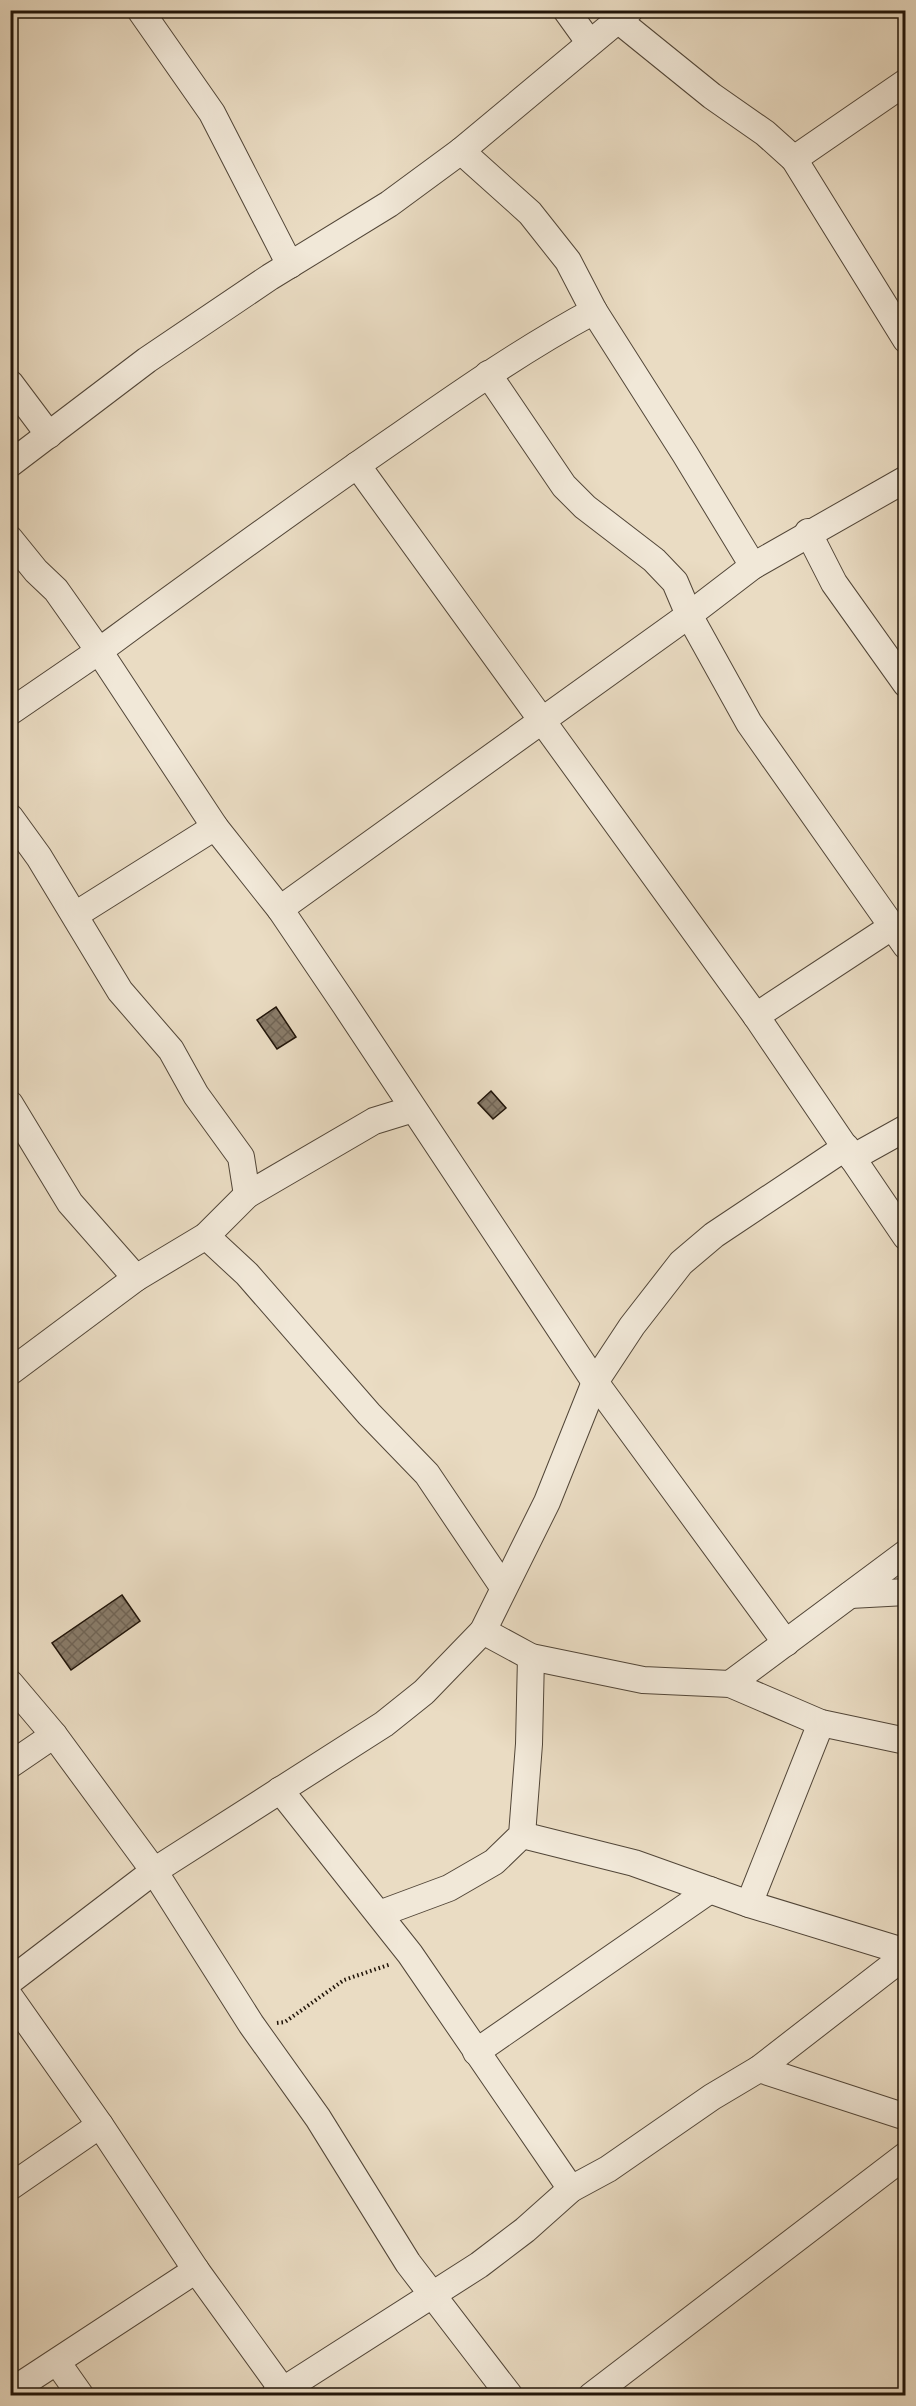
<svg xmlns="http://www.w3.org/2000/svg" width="916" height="2406" font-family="'Libre Bodoni',serif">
<defs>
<pattern id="building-cross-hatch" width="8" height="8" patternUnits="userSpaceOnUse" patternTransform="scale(1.5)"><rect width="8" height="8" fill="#897c6a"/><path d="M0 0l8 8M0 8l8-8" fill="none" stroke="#706455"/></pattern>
</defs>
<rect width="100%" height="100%" fill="#eadcc3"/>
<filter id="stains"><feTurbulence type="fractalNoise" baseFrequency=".00333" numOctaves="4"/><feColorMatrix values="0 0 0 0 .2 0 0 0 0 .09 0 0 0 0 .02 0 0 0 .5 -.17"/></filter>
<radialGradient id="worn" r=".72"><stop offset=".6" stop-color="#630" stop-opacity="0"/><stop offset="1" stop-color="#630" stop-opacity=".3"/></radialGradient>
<g fill="url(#building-cross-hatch)" stroke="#201409" stroke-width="1.5">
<path d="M276 1007 296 1037 277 1049 257 1020Z"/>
<path d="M491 1091 506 1108 493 1119 478 1103Z"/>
<path d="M122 1595 140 1621 71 1670 52 1643Z"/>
</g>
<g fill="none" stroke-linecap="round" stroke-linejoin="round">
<defs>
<g id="minor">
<path d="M140 10 212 113 290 265"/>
<path d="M566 10 589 42"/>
<path d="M618 20 712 96 765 133 794 159 906 340"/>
<path d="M461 151 530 213 568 261 594 311 685 454 753 566"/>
<path d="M794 159 906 82"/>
<path d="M594 311C527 347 465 390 402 434 300 504 199 578 99 651L215 827 280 909 345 1005 595 1382 786 1643"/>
<path d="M488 374 564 486 585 507 654 560 675 582 689 615 749 723 906 946"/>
<path d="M10 383 49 435"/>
<path d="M10 464 147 360 270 277 389 204 461 151 630 10"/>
<path d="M357 465 756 1016 906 1237"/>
<path d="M808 532 834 583 906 684"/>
<path d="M10 539 36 571 56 590 99 651 10 712"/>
<path d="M10 817 39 857 120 991 171 1050 196 1095 241 1157 247 1195"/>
<path d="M280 909 689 615 753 566 906 479"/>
<path d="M75 915 215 827"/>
<path d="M756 1016 893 926"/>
<path d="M10 1104 70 1203 136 1278"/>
<path d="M852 1158 906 1128"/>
<path d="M206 1236 247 1274 369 1414 427 1474 503 1587"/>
<path d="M10 1372 136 1278 206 1236 247 1195 374 1121 413 1109"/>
<path d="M850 1595 906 1592"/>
<path d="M483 1631 531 1657 643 1680 730 1684 821 1723 906 1741"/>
<path d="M10 1683 54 1735 154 1871 251 2024 318 2118 408 2263 510 2396"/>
<path d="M730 1684 906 1553"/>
<path d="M10 1765 54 1735"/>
<path d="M280 1790 410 1954 571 2189"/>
<path d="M522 1835 634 1863 749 1904 906 1952"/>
<path d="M749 1904 821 1723"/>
<path d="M379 1914 449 1888 494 1862 522 1835 529 1744 531 1657"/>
<path d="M10 1981 154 1871 384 1724 424 1692 483 1631 547 1502 595 1382 632 1326 681 1263 714 1235 846 1147"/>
<path d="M10 1997 100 2125 196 2270 287 2396"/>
<path d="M476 2052 710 1890"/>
<path d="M759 2069 906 2117"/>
<path d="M10 2187 100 2125"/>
<path d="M57 2362 81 2396"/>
<path d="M10 2392 196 2270"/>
<path d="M274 2396 479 2265 525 2230 571 2189 608 2169 712 2097 759 2069 906 1955"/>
<path d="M591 2396 906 2155"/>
</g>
</defs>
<use href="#minor" stroke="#524638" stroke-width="28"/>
<path stroke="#201409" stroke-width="4" stroke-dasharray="1.5 3" stroke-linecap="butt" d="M277 2023 285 2022 344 1980 391 1964"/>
<use href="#minor" stroke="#f1e8d8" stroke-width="26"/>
</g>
<rect width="916" height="2406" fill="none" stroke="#eadcc3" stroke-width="36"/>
<rect x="12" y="12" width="892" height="2382" fill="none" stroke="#201409" stroke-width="3"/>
<rect x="18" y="18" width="880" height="2370" fill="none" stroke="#201409" stroke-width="1.5"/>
<rect width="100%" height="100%" filter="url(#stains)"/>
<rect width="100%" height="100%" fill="url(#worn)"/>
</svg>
